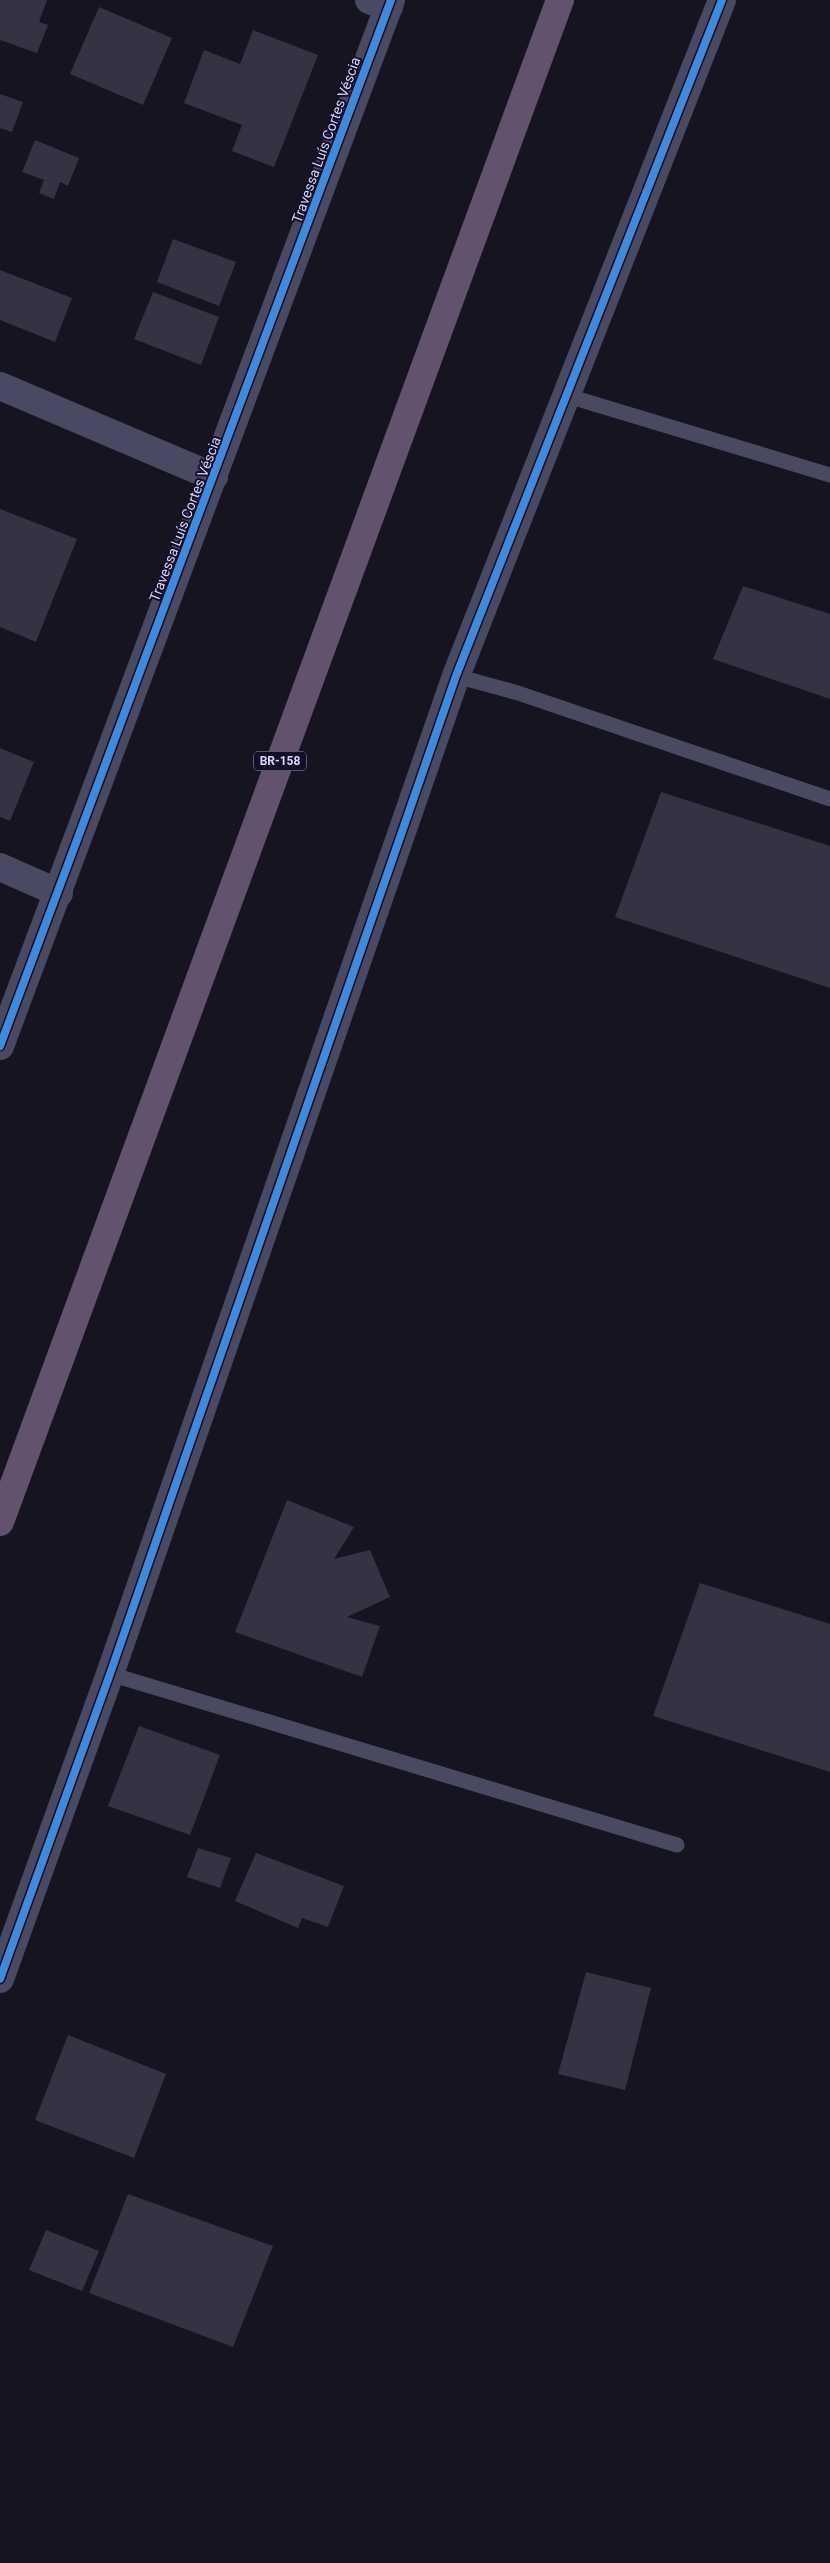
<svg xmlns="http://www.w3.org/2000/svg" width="830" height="2563" font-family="Roboto,sans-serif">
<rect width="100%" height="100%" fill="#161421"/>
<g fill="#343243">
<path d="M0 0H47L39 22 48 25 37 53 0 40Z"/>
<path d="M99 7 172 38 143 105 70 74Z"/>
<path d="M253 30 318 55 274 167 232 151 242 125 184 103 204 50 240 64Z"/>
<path d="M0 94 23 102 12 132 0 128Z"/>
<path d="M35 140 79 158 68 186 60 182 54 199 39 193 44 180 22 172Z"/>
<path d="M173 239 236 262 219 306 157 282Z"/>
<path d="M0 270 72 298 55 342 0 320Z"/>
<path d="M153 292 219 317 201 365 134 339Z"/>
<path d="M0 509 77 539 36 642 0 627Z"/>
<path d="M743 586 830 614V699L713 659Z"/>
<path d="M0 748 34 762 10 821 0 817Z"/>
<path d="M661 792 830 846V988L615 917Z"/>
<path d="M287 1500 354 1527 334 1559 370 1550 390 1597 347 1617 380 1626 362 1677 235 1632Z"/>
<path d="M700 1583 830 1624V1772L653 1716Z"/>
<path d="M139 1726 220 1755 190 1835 108 1806Z"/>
<path d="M198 1848 231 1858 220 1888 187 1877Z"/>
<path d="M256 1853 344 1886 328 1927 302 1918 298 1928 235 1901Z"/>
<path d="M586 1972 651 1988 625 2090 558 2074Z"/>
<path d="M68 2035 166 2074 134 2158 35 2120Z"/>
<path d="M128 2194 273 2246 233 2347 89 2293Z"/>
<path d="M46 2230 99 2251 82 2291 29 2270Z"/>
</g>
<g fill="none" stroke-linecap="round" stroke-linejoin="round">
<g stroke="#4a4962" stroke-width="15">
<path d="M568 396 830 475"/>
<path d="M456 676 518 693 830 799"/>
<path d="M110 1674 677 1845"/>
</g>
<g stroke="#4a4962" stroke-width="28">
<path d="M0 386 214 477"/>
<path d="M0 867 59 893"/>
<path d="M0 1046 391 0"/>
<path d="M0 1979 110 1674 456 676 722 0"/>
</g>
<path stroke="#4a4962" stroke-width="28" d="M369 0 389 7"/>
<path stroke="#62526e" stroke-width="28" d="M0 1522 560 0"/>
<defs>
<g id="cycleway">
<path d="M0 1046 391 0"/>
<path d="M0 1979 110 1674 456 676 722 0"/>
</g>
</defs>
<use href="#cycleway" stroke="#130f26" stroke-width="11"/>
<use href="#cycleway" stroke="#408adc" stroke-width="8"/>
</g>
<g text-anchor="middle" stroke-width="4" stroke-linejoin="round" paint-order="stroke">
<rect fill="#130f26" stroke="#9e99be" stroke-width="1" x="254" y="751.5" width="52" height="19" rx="4"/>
<g font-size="12" font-weight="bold" fill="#d9d4ff">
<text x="280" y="765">BR-158</text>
</g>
<g font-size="14" fill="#d9d4ff" stroke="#130f26">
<text transform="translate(326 140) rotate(-70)" y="5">Travessa Luís Cortes Véscia</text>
<text transform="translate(185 519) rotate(-69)" y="5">Travessa Luís Cortes Véscia</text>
</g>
</g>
</svg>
